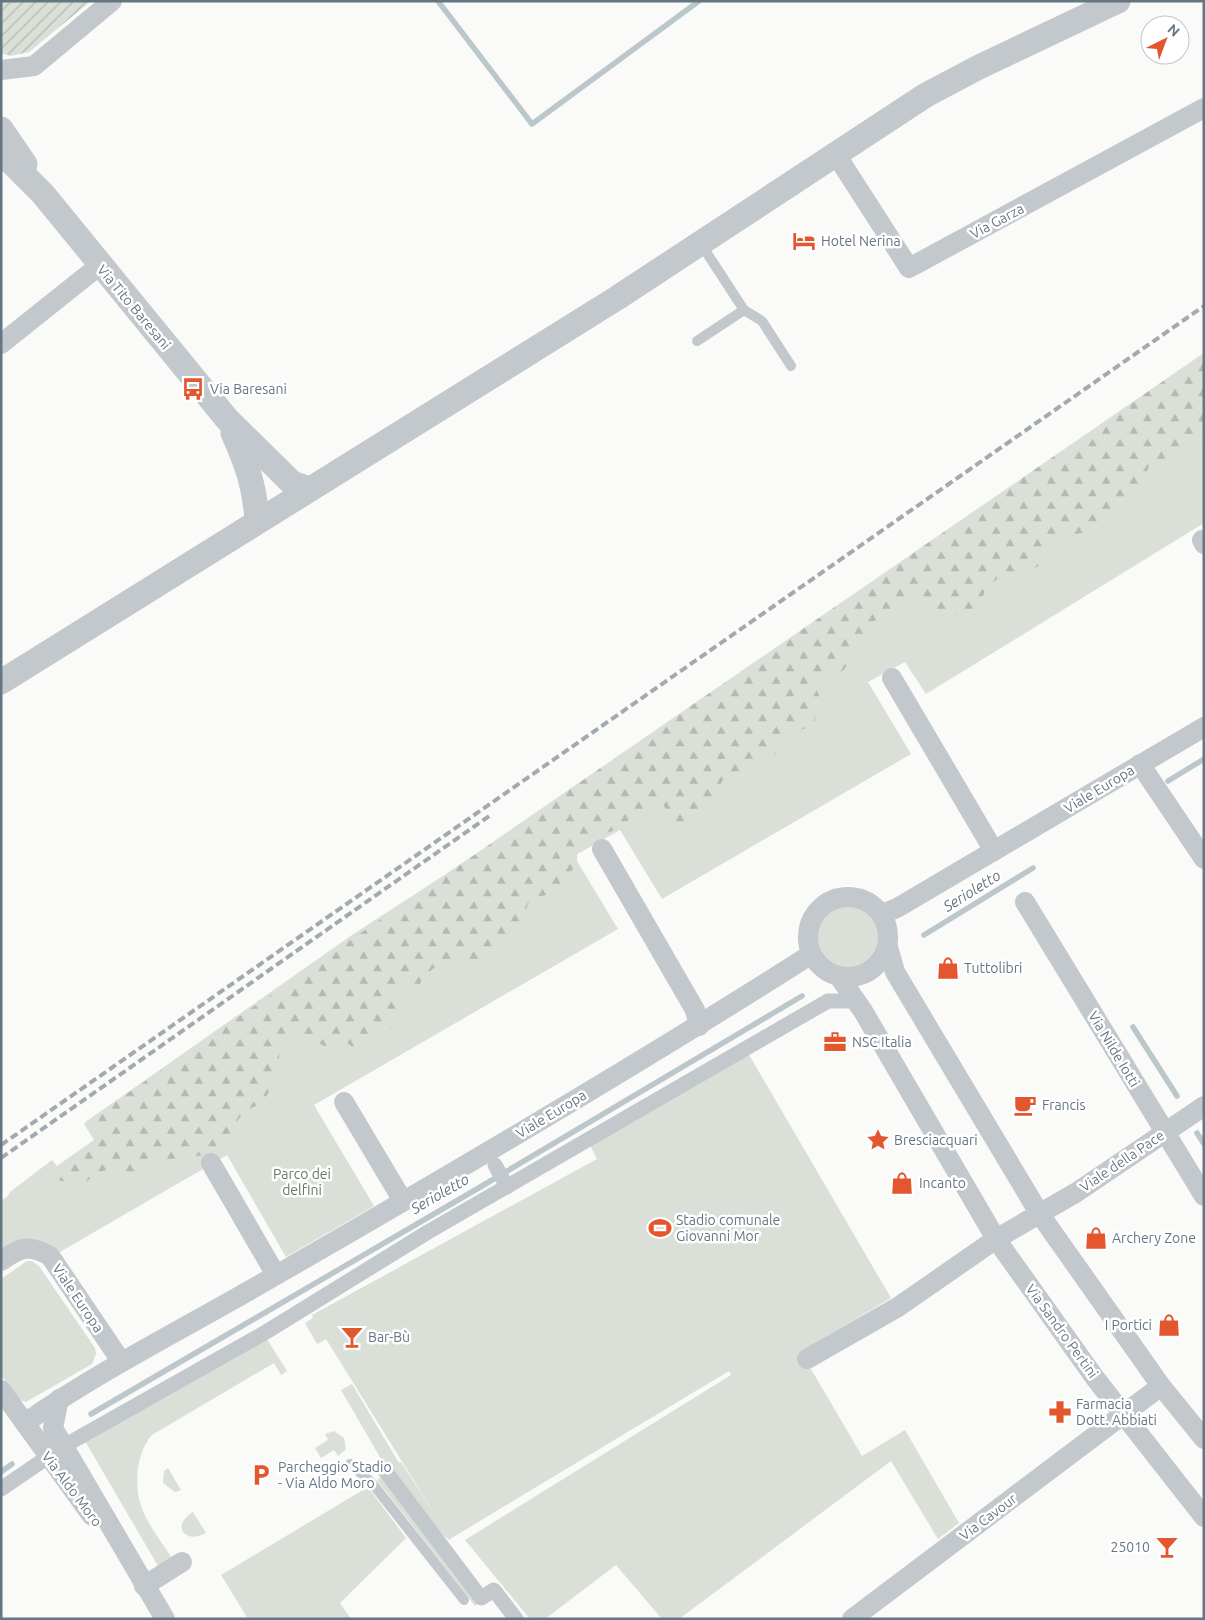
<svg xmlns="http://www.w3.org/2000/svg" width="1205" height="1620" font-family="Ubuntu,sans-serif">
<defs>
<pattern id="forest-firs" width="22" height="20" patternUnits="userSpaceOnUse" patternTransform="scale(1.25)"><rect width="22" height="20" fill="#dadfd7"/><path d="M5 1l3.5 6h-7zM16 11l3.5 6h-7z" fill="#b4b9b4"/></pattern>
<pattern id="garden-furrows" width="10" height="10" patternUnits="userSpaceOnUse" patternTransform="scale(1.25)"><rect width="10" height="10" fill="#dadfd7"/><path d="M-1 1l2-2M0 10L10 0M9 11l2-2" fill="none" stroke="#b4b9b4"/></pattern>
</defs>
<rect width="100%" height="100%" fill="#fafaf8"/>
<g fill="#dadfd7">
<path d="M1204 353V523L926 694 905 662 868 682 911 754 662 899 620 830 574 856 618 929 314 1105 374 1206 286 1257 227 1155 53 1256 1 1254V1201L8 1196 10 1192 52 1160 57 1166 94 1140 84 1124 87 1121 352 935 551 806Z"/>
<circle cx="848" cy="937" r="35"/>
<path d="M748 1053 891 1298 801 1352 862 1456 905 1430 959 1523 938 1539 891 1461 679 1619H662L616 1565 545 1619H530L465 1540 731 1375 729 1371 450 1539 451 1541 443 1535 388 1471 341 1390 352 1384 399 1463 401 1462 434 1513 326 1339 317 1344 305 1323 313 1318 312 1315 597 1159 590 1145Z"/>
<path d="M27 1261H32L39 1266 95 1348 96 1354 92 1364 26 1402 19 1400 1 1375V1279Z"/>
<path d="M265 1336 287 1371 281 1375 274 1363 152 1435C136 1453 134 1484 141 1506 147 1524 162 1542 171 1557L158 1566 85 1441Z"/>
<path d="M334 1431 344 1438 346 1449 338 1456 334 1450 321 1458 315 1448 328 1440 325 1434Z"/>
<path d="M168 1468 181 1490 175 1492 163 1483 164 1471Z"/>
<path d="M382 1476 480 1601 475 1606 377 1480Z"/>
<path d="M368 1487 406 1538 340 1603 351 1619H248L221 1575Z"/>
<path d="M193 1512 206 1533C184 1545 171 1525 193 1512Z"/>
</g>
<path fill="url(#forest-firs)" d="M1204 353V438C1186 456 1173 461 1149 466L1142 484 1125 506 1103 515 1089 532 1056 537 1044 551 1045 561 1034 569 1011 577H1000L986 587 980 606 970 617 955 615 944 609 940 613 921 609 914 600 905 599C898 614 896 615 881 622L875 620 868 629V639L854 649 851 661 841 673 822 679 814 684 821 700 813 726 794 732 785 741 769 762 738 772 723 780 714 795 705 818 682 831 658 798 617 829 585 842 577 852V866L571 871 572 881 568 887 555 888 550 894 530 899 518 930 486 966 480 965 468 958 445 971 434 968 422 978 418 991 405 990 400 985 396 988 399 1017 386 1034 356 1049 344 1041 336 1039 326 1047 298 1031 284 1034 275 1077 264 1102 243 1112 228 1136 205 1155 156 1161 130 1176 105 1170 80 1185 58 1180 62 1167 100 1142 87 1121Z"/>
<path fill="url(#garden-furrows)" d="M1 1H91L29 52 11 56 1 53Z"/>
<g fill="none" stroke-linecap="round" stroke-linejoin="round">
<g stroke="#bbc7cb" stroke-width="5.5">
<path d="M438 1 532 124 699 1"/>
<path d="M1168 781 1204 759"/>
<path d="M924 935 1033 868"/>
<path d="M1133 1027 1177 1096"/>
<path d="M1197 1133 1204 1144"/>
<path d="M91 1414 482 1186 802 996"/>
<path d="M1 1472 12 1464"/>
</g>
<g stroke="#c3c8cc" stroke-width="10">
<path d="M701 244 744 310 762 321 791 366"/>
<path d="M697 341 744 310"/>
<path d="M350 1464 372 1483 464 1600"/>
</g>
<g stroke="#c3c8cc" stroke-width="15">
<path d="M495 1165 507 1187"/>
<path d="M383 1468 481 1598 494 1590 516 1619"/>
<path d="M1 1489 64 1446 266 1332 428 1232 828 1001H857"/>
</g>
<g stroke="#c3c8cc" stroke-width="20">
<path d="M1 70 34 66 112 1"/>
<path d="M835 153 909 268 1204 108"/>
<path d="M1 344 100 265"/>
<path d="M1202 540 1204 544"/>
<path d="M892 678 994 851"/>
<path d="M1140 764 1204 859"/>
<path d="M602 849 695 1010 699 1026"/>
<circle cx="848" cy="937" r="40"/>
<path d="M1025 902 1204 1196"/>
<path d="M882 914 897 908 1204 727"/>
<path d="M888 947 895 972 1039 1213 1161 1386 1204 1439"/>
<path d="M840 978 863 1011 996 1239 1095 1378 1204 1517"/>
<path d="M344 1102 403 1201"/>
<path d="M211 1163 276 1275"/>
<path d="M1 1261C21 1247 28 1244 50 1256L121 1361"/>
<path d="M807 1359 898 1307 996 1239 1077 1192 1204 1106"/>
<path d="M1 1390 92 1516"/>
<path d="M59 1399 53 1428 165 1619"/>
<path d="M25 1423C105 1367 193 1324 278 1274 457 1171 636 1066 810 955"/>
<path d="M144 1586 182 1562"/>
<path d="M852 1619 1161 1386"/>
</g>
<g stroke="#c3c8cc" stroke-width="25">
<path d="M1 129 25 164"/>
<path d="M1 152 43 194 227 419 292 483 310 489"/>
<path d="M233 433C247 464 255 487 257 521"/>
<path d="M1 682 617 298 926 95 979 67 1118 1"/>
</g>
<g stroke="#a2aab0" stroke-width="4" stroke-dasharray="8 4" stroke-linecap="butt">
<path d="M1 1145 1204 306"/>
<path d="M1 1158 492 814"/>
</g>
</g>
<defs>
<symbol id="hotel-bare" viewBox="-9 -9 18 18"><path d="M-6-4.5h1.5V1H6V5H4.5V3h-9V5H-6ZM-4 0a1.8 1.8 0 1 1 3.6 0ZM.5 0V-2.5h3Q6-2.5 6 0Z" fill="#e4572e" stroke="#fff" stroke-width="2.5" paint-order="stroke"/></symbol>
<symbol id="bus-bare" viewBox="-9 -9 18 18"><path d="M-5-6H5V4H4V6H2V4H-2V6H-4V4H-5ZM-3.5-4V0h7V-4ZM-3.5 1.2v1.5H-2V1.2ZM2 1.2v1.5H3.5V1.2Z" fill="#e4572e" stroke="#fff" stroke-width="2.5" paint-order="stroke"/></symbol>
<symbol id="shop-bare" viewBox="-9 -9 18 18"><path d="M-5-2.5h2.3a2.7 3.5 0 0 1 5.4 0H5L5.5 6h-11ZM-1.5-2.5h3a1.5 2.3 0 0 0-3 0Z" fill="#e4572e" stroke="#fff" stroke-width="2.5" paint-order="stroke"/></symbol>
<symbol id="office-bare" viewBox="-9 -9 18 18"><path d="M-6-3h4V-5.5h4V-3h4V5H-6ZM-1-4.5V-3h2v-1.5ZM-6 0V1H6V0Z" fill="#e4572e" stroke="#fff" stroke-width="2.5" paint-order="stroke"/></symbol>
<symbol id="cafe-bare" viewBox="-9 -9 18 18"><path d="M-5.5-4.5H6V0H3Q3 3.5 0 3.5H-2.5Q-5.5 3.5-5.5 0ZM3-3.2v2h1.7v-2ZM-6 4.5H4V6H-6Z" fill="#e4572e" stroke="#fff" stroke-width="2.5" paint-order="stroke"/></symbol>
<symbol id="sight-bare" viewBox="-9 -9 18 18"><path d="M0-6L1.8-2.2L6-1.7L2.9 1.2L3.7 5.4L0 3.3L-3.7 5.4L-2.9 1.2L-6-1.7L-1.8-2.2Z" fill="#e4572e" stroke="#fff" stroke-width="2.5" paint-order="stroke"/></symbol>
<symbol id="stadium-bare" viewBox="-9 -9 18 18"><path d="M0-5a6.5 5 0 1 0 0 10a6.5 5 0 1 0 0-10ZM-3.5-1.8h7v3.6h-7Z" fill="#e4572e" stroke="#fff" stroke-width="2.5" paint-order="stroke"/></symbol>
<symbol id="bar-bare" viewBox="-9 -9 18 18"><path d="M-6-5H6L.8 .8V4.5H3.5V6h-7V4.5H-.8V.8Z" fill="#e4572e" stroke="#fff" stroke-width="2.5" paint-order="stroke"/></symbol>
<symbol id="pharmacy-bare" viewBox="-9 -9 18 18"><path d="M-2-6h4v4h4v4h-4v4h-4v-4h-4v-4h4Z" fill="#e4572e" stroke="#fff" stroke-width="2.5" paint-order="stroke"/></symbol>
<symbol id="parking-bare" viewBox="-9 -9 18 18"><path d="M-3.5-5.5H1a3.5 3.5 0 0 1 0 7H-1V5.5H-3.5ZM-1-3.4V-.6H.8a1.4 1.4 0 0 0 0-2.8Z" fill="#e4572e" stroke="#fff" stroke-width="2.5" paint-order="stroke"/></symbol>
</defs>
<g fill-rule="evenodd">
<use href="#hotel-bare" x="788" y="225" width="32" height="32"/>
<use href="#bus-bare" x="177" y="373" width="32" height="32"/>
<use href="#shop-bare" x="932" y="952" width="32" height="32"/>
<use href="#office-bare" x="819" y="1026" width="32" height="32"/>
<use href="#cafe-bare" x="1009" y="1089" width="32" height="32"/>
<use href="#sight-bare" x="862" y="1124" width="32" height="32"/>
<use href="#shop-bare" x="886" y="1167" width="32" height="32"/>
<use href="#stadium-bare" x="644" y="1212" width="32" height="32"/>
<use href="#shop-bare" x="1080" y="1222" width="32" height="32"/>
<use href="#shop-bare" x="1153" y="1309" width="32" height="32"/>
<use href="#bar-bare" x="336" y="1321" width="32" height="32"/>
<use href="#pharmacy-bare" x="1044" y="1396" width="32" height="32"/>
<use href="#parking-bare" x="245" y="1459" width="32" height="32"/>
<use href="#bar-bare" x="1151" y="1531" width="32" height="32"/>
</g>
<g text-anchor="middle" stroke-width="5" stroke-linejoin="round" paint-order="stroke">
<g font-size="14" fill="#657683" stroke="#fff">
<text transform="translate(997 221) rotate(-28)" y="5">Via Garza</text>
<text transform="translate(134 307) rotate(50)" y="5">Via Tito Baresani</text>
<text transform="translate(1099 789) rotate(-31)" y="5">Viale Europa</text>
<text transform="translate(1114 1049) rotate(59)" y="5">Via Nilde Iotti</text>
<text transform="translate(551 1114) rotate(-31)" y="5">Viale Europa</text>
<text transform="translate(1122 1161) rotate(-34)" y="5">Viale della Pace</text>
<text transform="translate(78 1298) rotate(56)" y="5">Viale Europa</text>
<text transform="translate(1062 1331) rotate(54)" y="5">Via Sandro Pertini</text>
<text transform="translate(72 1489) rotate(53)" y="5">Via Aldo Moro</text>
<text transform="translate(988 1517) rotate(-37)" y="5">Via Cavour</text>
</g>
<g font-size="14" fill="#657683" stroke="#fff" text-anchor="start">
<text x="821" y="246">Hotel Nerina</text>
<text x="210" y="394">Via Baresani</text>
<text x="964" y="973">Tuttolibri</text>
<text x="852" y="1047">NSC Italia</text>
<text x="1042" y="1110">Francis</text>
<text x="894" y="1145">Bresciacquari</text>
<text x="919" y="1188">Incanto</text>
<text x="676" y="1225">Stadio comunale<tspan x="676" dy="16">Giovanni Mor</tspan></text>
<text x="1112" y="1243">Archery Zone</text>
<text x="1152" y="1330" text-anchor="end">I Portici</text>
<text x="368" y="1342">Bar-Bù</text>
<text x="1076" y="1409">Farmacia<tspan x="1076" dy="16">Dott. Abbiati</tspan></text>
<text x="278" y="1472">Parcheggio Stadio<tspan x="278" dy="16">- Via Aldo Moro</tspan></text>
<text x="1150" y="1552" text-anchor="end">25010</text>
</g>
<g font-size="14" fill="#687a64" stroke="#fff">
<text x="302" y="1179">Parco dei<tspan x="302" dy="16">delfini</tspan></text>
</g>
<g font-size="15" font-style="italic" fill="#60757c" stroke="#fff">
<text transform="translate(972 891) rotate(-32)" y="5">Serioletto</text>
<text transform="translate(440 1194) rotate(-30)" y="5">Serioletto</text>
</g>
</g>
<rect width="1205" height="1620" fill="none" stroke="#657683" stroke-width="5"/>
<g transform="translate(1165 40) rotate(42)"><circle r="24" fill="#ffffff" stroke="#c1c8cd"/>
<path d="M0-4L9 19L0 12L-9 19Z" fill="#e4572e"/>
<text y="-8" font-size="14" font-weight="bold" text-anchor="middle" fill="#657683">N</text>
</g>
</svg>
